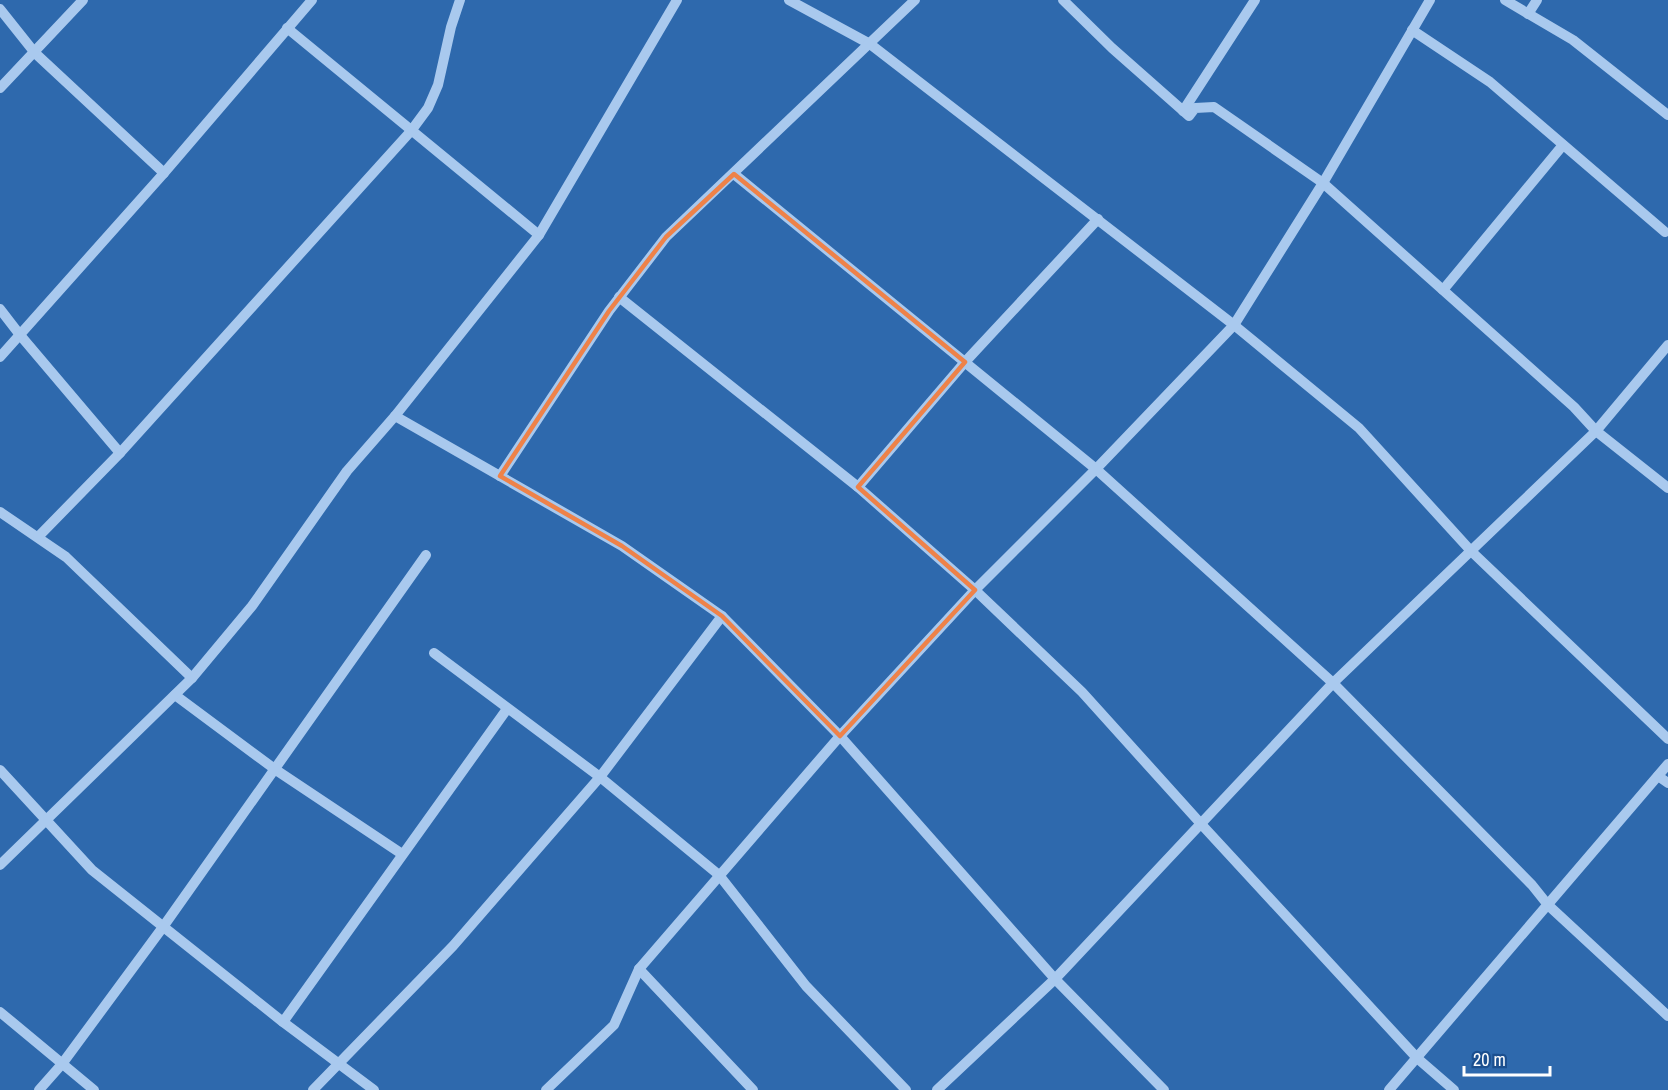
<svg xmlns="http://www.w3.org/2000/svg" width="1668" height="1090" font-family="'Archivo Narrow',sans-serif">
<rect width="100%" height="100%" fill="#1b4f8f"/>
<rect fill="#2e69ad" x="0" y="0" width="1668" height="1090"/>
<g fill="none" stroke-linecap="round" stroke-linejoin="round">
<g stroke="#a9c9ee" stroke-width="10">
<path d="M789 0 870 44 1234 325 1359 428 1471 551 1668 739"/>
<path d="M1063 0 1112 48 1189 116 1195 108 1214 107 1323 183 1574 407 1596 431 1668 488"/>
<path d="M1505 0 1573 40 1668 115"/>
<path d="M0 9 35 53 164 173"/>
<path d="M1528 14 1537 0"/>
<path d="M287 28 539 235"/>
<path d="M1412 30 1490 82 1665 232"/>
<path d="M0 88 83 0"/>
<path d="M1183 111 1255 0"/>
<path d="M734 174 1096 469 1333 683 1532 885 1548 905 1668 1016"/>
<path d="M1443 290 1563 145"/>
<path d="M619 297 858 487 975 590 1082 692 1202 825 1417 1058 1454 1090"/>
<path d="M0 309 20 335 120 453"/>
<path d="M0 357 164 173 312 0"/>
<path d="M395 416 622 546 722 616 840 736 1055 979 1164 1090"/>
<path d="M500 476 609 311 666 237 915 0"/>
<path d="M858 487 965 362 1098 219"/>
<path d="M0 512 66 557 192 678"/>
<path d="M38 537 120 453 411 131 428 108 438 85 451 27 460 0"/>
<path d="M434 653 600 777 719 875 806 986 906 1090"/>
<path d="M175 695 276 770 402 854"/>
<path d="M0 770 92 870 283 1022 374 1090"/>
<path d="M1658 776 1668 783"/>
<path d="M0 865 192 678 252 606 347 471 395 416 539 235 677 0"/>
<path d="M639 969 753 1090"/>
<path d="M0 1012 94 1090"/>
<path d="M283 1022 507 709"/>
<path d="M39 1090 62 1064 163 927 426 555"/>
<path d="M313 1090 453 946 600 777 722 616"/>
<path d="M546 1090 614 1025 639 969 840 736 975 590 1096 469 1234 325 1323 183 1430 0"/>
<path d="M937 1090 1055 979 1333 683 1596 431 1668 345"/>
<path d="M1389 1090 1668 764"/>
</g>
</g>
<path fill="none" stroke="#ee8249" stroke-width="4.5" stroke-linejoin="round" d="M734 174 965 362 858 487 975 590 840 736 722 616 622 546 500 476 609 311 666 237Z"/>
<path d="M1464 1066v9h86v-9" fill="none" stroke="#ffffff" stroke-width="3"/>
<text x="1473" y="1066" font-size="18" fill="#ffffff" stroke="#1b4f8f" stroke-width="4.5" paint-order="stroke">20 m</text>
</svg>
